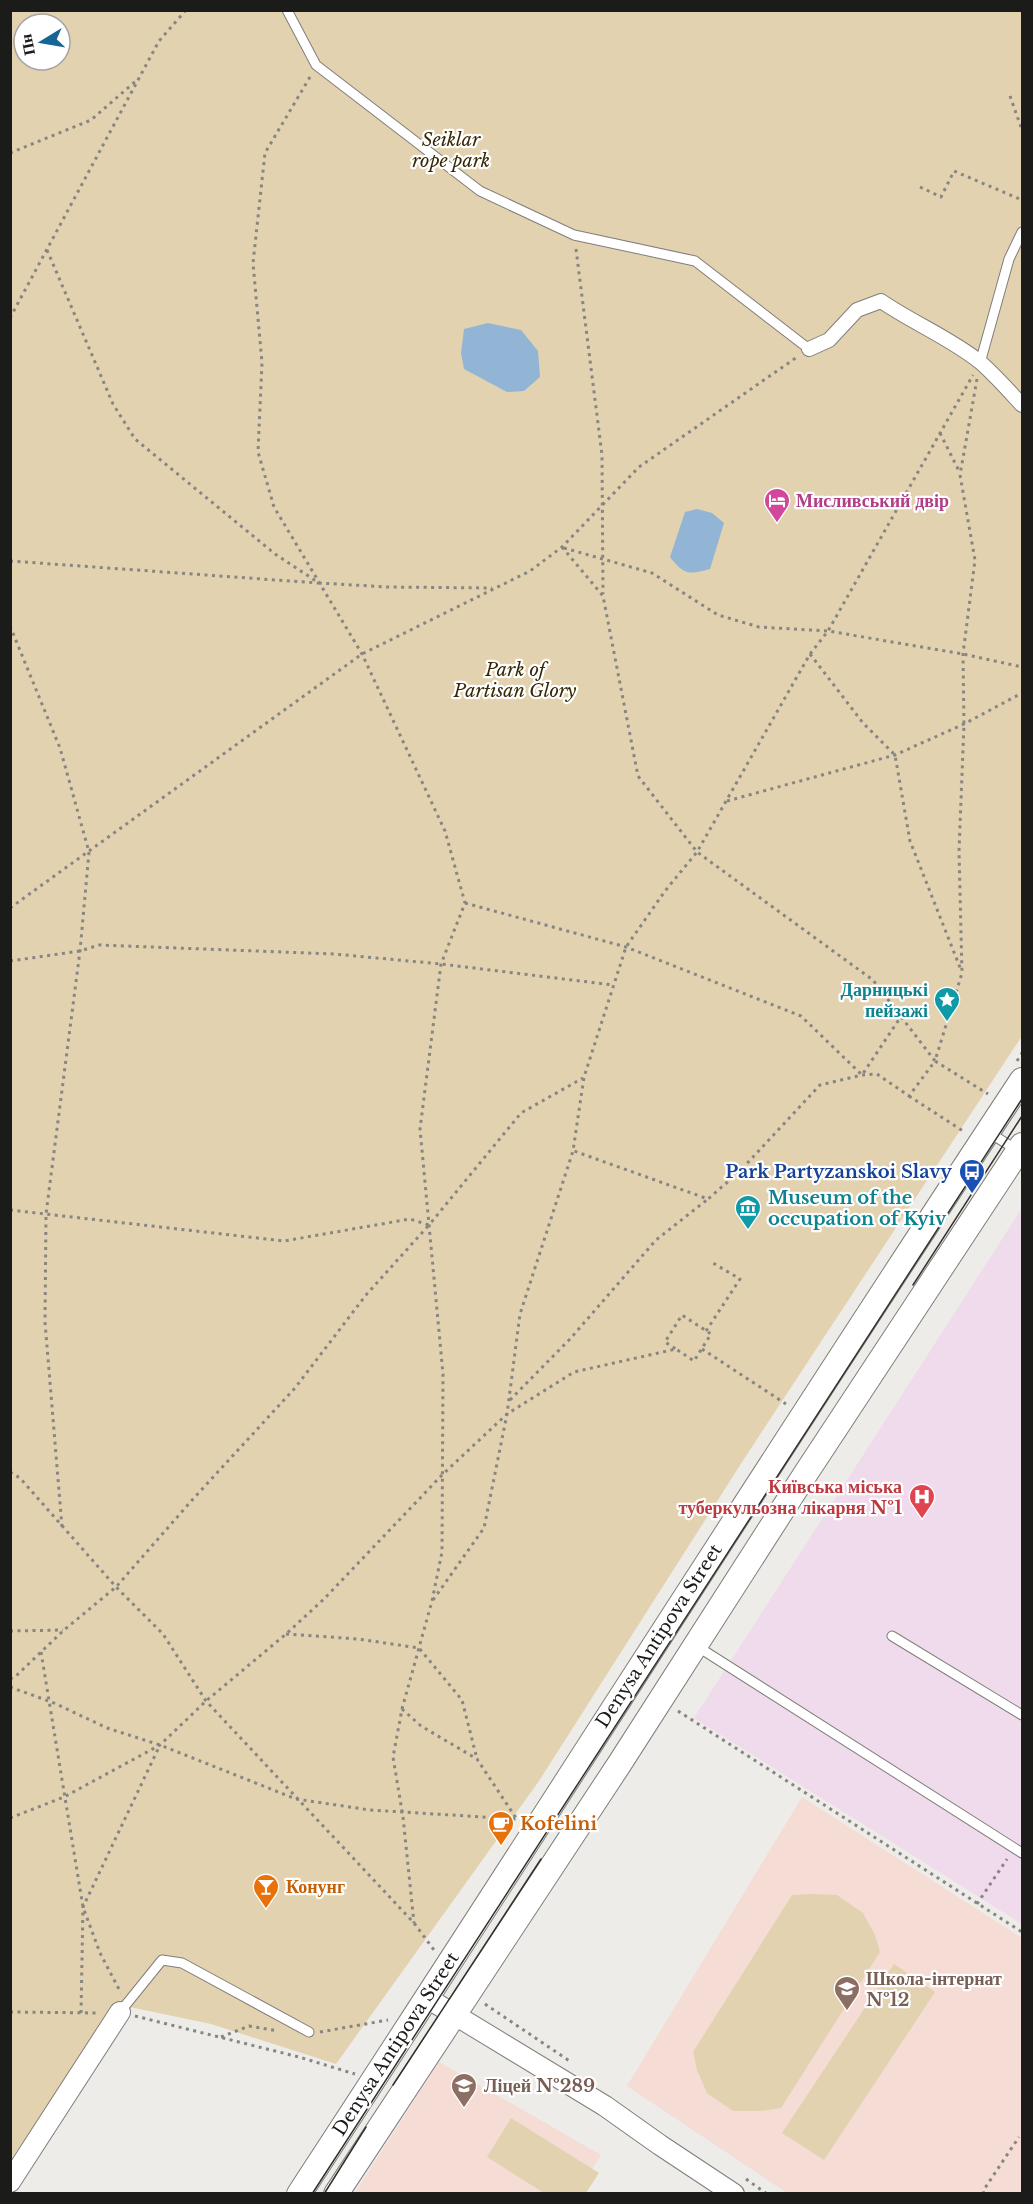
<svg xmlns="http://www.w3.org/2000/svg" width="1033" height="2204" font-family="'Libre Baskerville',serif">
<rect width="100%" height="100%" fill="#eeece8"/>
<g fill="#f5dcd4">
<path d="M802 1797 1022 1938V2193H787L627 2086Z"/>
<path d="M439 2062 601 2155 577 2193 354 2194Z"/>
</g>
<path fill="#efdbeb" d="M1022 1208V1924L694 1718Z"/>
<g fill="#e3d2b0" fill-rule="evenodd">
<path d="M11 11H1022V1036L744 1459 539 1781 336 2064 211 2024 120 2005 11 2159ZM24 24H60V60H24Z"/>
<path d="M812 1894 837 1895 863 1913 875 1935 880 1952 781 2108 760 2111H733L707 2093 697 2070 693 2052 792 1895Z"/>
<path d="M894 1964 935 1992 824 2160 782 2133Z"/>
<path d="M511 2118 599 2173 586 2193H544L487 2157Z"/>
</g>
<g fill="#92b4d5">
<path d="M488 323 521 330 538 351 540 377 524 391 507 392 464 369 461 353 464 329Z"/>
<path d="M697 509 712 513 724 523 710 569C689 575 684 575 670 557L685 512Z"/>
</g>
<g fill="none" stroke-linecap="round" stroke-linejoin="round">
<defs>
<g id="service">
<path d="M287 10 316 65 480 191 574 235 695 261 809 349"/>
<path d="M980 363 1009 259 1022 232"/>
<path d="M988 1132 1017 1150"/>
<path d="M892 1636 1022 1715"/>
<path d="M695 1645 1022 1853"/>
<path d="M120 2012 162 1960 182 1963 309 2032"/>
</g>
<path id="pedestrian" d="M809 349 829 340 857 310 881 301C913 323 950 338 980 362 995 375 1009 391 1022 405"/>
<g id="minor">
<path d="M427 1998 605 2106 660 2145 734 2194"/>
<path d="M10 2182 120 2012"/>
</g>
<g id="tertiary">
<path d="M299 2194C542 1823 778 1449 1022 1080"/>
<path d="M336 2194 620 1763 806 1473 1022 1145"/>
</g>
</defs>
<use href="#service" stroke="#807e7b" stroke-width="11"/>
<use href="#pedestrian" stroke="#807e7b" stroke-width="16"/>
<use href="#minor" stroke="#807e7b" stroke-width="22"/>
<use href="#tertiary" stroke="#807e7b" stroke-width="26"/>
<g stroke="#878683" stroke-width="3" stroke-dasharray="3 4.5" stroke-linecap="butt">
<path d="M310 77 265 153 253 263 262 363 258 452 274 507 362 654 445 831 465 903 441 964 420 1129 443 1374 442 1552 432 1601 402 1709 393 1757 403 1817 414 1923"/>
<path d="M1010 96 1022 130"/>
<path d="M10 153 91 120 137 80"/>
<path d="M920 187 941 197 954 171 1022 200"/>
<path d="M576 249 602 455 603 594"/>
<path d="M47 250 113 404 135 439 275 554 319 583 388 587 492 588"/>
<path d="M10 318 159 41 186 10"/>
<path d="M977 379 960 475 975 560 963 654 964 724 959 851 962 973 935 1061 988 1094"/>
<path d="M940 433 960 473"/>
<path d="M562 547 603 596 638 776 697 852 873 980 935 1061 909 1096 877 1074 862 1075 820 1085 739 1172 708 1199 574 1151"/>
<path d="M564 548 652 573 718 615 759 627 828 631 963 654 1022 667"/>
<path d="M10 561 318 583"/>
<path d="M10 626 60 748 89 852 80 951 46 1214 45 1322 62 1527"/>
<path d="M810 654 863 723 895 755 910 841 961 970"/>
<path d="M727 801 895 755 964 724 1022 693"/>
<path d="M465 903 626 947 801 1016 862 1075 900 1018"/>
<path d="M10 908 362 654 530 571 562 547 639 467 797 357"/>
<path d="M10 961 80 951 99 945 334 954 441 964 613 985"/>
<path d="M1017 1061 1022 1053"/>
<path d="M909 1096 963 1131"/>
<path d="M10 1210 284 1241 410 1219 429 1225 521 1113 583 1078"/>
<path d="M706 1331 740 1279 713 1263"/>
<path d="M702 1349 786 1404"/>
<path d="M510 1400 570 1339 656 1240 708 1199"/>
<path d="M10 1472 20 1478 116 1587 163 1634 206 1701 414 1923 434 1950"/>
<path d="M433 1600 484 1528 507 1414 520 1314 573 1151 584 1077 626 947 665 891 697 852 810 654 828 631 973 375"/>
<path d="M10 1631 63 1630"/>
<path d="M286 1634 358 1639 419 1648 462 1700 477 1759"/>
<path d="M41 1652 83 1907 100 1953 121 1993"/>
<path d="M10 1679 16 1676 64 1630 116 1587 193 1499 295 1388 366 1295 429 1225"/>
<path d="M10 1687 54 1703 107 1728 160 1745 296 1799 370 1810 516 1819"/>
<path d="M402 1709 421 1726 477 1759 516 1818"/>
<path d="M678 1711 1022 1932"/>
<path d="M10 1818 64 1797 160 1745 206 1701 286 1634 324 1599 442 1475 507 1414 574 1372 676 1349 694 1361 711 1334 682 1315 665 1342 676 1349"/>
<path d="M10 1895V1911"/>
<path d="M977 1904 1007 1859"/>
<path d="M485 2004 571 2062"/>
<path d="M10 2012 99 2013"/>
<path d="M81 2013 83 1907 160 1745"/>
<path d="M135 2016 299 2057 355 2074"/>
<path d="M320 2032 388 2020"/>
<path d="M221 2037 249 2026 278 2031"/>
<path d="M746 2179 767 2194"/>
<path d="M984 2194 983 2191 1019 2137"/>
</g>
<use href="#service" stroke="#fff" stroke-width="9"/>
<use href="#pedestrian" stroke="#fff" stroke-width="14"/>
<use href="#minor" stroke="#fff" stroke-width="20"/>
<use href="#tertiary" stroke="#fff" stroke-width="24"/>
<g stroke="#31312f" stroke-width="1.5">
<path d="M913 1285 1022 1116"/>
<path d="M393 2085 541 1859"/>
<path d="M312 2194 1022 1099"/>
<path d="M324 2194 366 2127"/>
</g>
</g>
<defs>
<symbol id="hotel-pin" viewBox="-11 -11 22 30"><path d="M0 17L-7.5 6A9.5 9.5 0 1 1 7.5 6Z" fill="#d1479c" stroke="#fff"/><path d="M-6-4.5h1.5V1H6V5H4.5V3h-9V5H-6ZM-4 0a1.8 1.8 0 1 1 3.6 0ZM.5 0V-2.5h3Q6-2.5 6 0Z" fill="#fff"/></symbol>
<symbol id="sight-pin" viewBox="-11 -11 22 30"><path d="M0 17L-7.5 6A9.5 9.5 0 1 1 7.5 6Z" fill="#0f9aa8" stroke="#fff"/><path d="M0-6L1.8-2.2L6-1.7L2.9 1.2L3.7 5.4L0 3.3L-3.7 5.4L-2.9 1.2L-6-1.7L-1.8-2.2Z" fill="#fff"/></symbol>
<symbol id="bus-pin" viewBox="-11 -11 22 30"><path d="M0 17L-7.5 6A9.5 9.5 0 1 1 7.5 6Z" fill="#1a4fb4" stroke="#fff"/><path d="M-5-6H5V4H4V6H2V4H-2V6H-4V4H-5ZM-3.5-4V0h7V-4ZM-3.5 1.2v1.5H-2V1.2ZM2 1.2v1.5H3.5V1.2Z" fill="#fff"/></symbol>
<symbol id="museum-pin" viewBox="-11 -11 22 30"><path d="M0 17L-7.5 6A9.5 9.5 0 1 1 7.5 6Z" fill="#0f9aa8" stroke="#fff"/><path d="M0-6L6-3V-2H-6V-3ZM-5-1h2V3h-2ZM-1-1h2V3h-2ZM3-1h2V3H3ZM-6 4H6V6H-6Z" fill="#fff"/></symbol>
<symbol id="hospital-pin" viewBox="-11 -11 22 30"><path d="M0 17L-7.5 6A9.5 9.5 0 1 1 7.5 6Z" fill="#e0444e" stroke="#fff"/><path d="M-5-5h3v3.5h4V-5h3V5h-3V1.5h-4V5h-3Z" fill="#fff"/></symbol>
<symbol id="cafe-pin" viewBox="-11 -11 22 30"><path d="M0 17L-7.5 6A9.5 9.5 0 1 1 7.5 6Z" fill="#e8710a" stroke="#fff"/><path d="M-5.5-4.5H6V0H3Q3 3.5 0 3.5H-2.5Q-5.5 3.5-5.5 0ZM3-3.2v2h1.7v-2ZM-6 4.5H4V6H-6Z" fill="#fff"/></symbol>
<symbol id="bar-pin" viewBox="-11 -11 22 30"><path d="M0 17L-7.5 6A9.5 9.5 0 1 1 7.5 6Z" fill="#e8710a" stroke="#fff"/><path d="M-6-5H6L.8 .8V4.5H3.5V6h-7V4.5H-.8V.8Z" fill="#fff"/></symbol>
<symbol id="school-pin" viewBox="-11 -11 22 30"><path d="M0 17L-7.5 6A9.5 9.5 0 1 1 7.5 6Z" fill="#8d6e63" stroke="#fff"/><path d="M0-5L7-2L0 1L-7-2ZM-4 1L0 2.5L4 1V4Q0 6-4 4Z" fill="#fff"/></symbol>
</defs>
<g fill-rule="evenodd">
<use href="#hotel-pin" x="762" y="486" width="30" height="40"/>
<use href="#sight-pin" x="932" y="985" width="30" height="40"/>
<use href="#bus-pin" x="957" y="1157" width="30" height="40"/>
<use href="#museum-pin" x="733" y="1193" width="30" height="40"/>
<use href="#hospital-pin" x="907" y="1482" width="30" height="40"/>
<use href="#cafe-pin" x="486" y="1809" width="30" height="40"/>
<use href="#bar-pin" x="251" y="1872" width="30" height="40"/>
<use href="#school-pin" x="832" y="1974" width="30" height="40"/>
<use href="#school-pin" x="449" y="2071" width="30" height="40"/>
</g>
<g text-anchor="middle" stroke-width="4.5" stroke-linejoin="round" paint-order="stroke">
<g font-size="18" font-style="italic" fill="#372805" stroke="#fff">
<text x="451" y="146">Seiklar<tspan x="451" dy="21">rope park</tspan></text>
<text x="515" y="676">Park of<tspan x="515" dy="21">Partisan Glory</tspan></text>
</g>
<g font-size="18" font-weight="bold" fill="#b23c85" stroke="#fff" text-anchor="start">
<text x="796" y="507">Мисливський двір</text>
</g>
<g font-size="18" font-weight="bold" fill="#0d838f" stroke="#fff" text-anchor="end">
<text x="928" y="996">Дарницькі<tspan x="928" dy="21">пейзажі</tspan></text>
<text x="768" y="1204" text-anchor="start">Museum of the<tspan x="768" dy="21">occupation of Kyiv</tspan></text>
</g>
<g font-size="18" font-weight="bold" fill="#164399" stroke="#fff" text-anchor="end">
<text x="952" y="1178">Park Partyzanskoi Slavy</text>
</g>
<g font-size="18" font-weight="bold" fill="#be3a42" stroke="#fff" text-anchor="end">
<text x="902" y="1493">Київська міська<tspan x="902" dy="21">туберкульозна лікарня №1</tspan></text>
</g>
<g font-size="18" fill="#1b1b19" stroke="#fff">
<text transform="translate(659 1636) rotate(-57)" y="6">Denysa Antipova Street</text>
<text transform="translate(396 2044) rotate(-57)" y="6">Denysa Antipova Street</text>
</g>
<g font-size="18" font-weight="bold" fill="#c56008" stroke="#fff" text-anchor="start">
<text x="520" y="1830">Kofelini</text>
<text x="286" y="1893">Конунг</text>
</g>
<g font-size="18" font-weight="bold" fill="#785e54" stroke="#fff" text-anchor="start">
<text x="866" y="1985">Школа-інтернат<tspan x="866" dy="21">№12</tspan></text>
<text x="484" y="2092">Ліцей №289</text>
</g>
</g>
<rect width="1033" height="2204" fill="none" stroke="#1b1b19" stroke-width="24"/>
<g transform="translate(42 42) rotate(259)"><circle r="28" fill="#ffffff" stroke="#a4a4a3" stroke-width="1.5"/>
<path d="M0-4.5L10 22L0 15L-10 22Z" fill="#156597"/>
<text y="-9" font-size="16" font-weight="bold" text-anchor="middle" fill="#1b1b19">Пн</text>
</g>
</svg>
